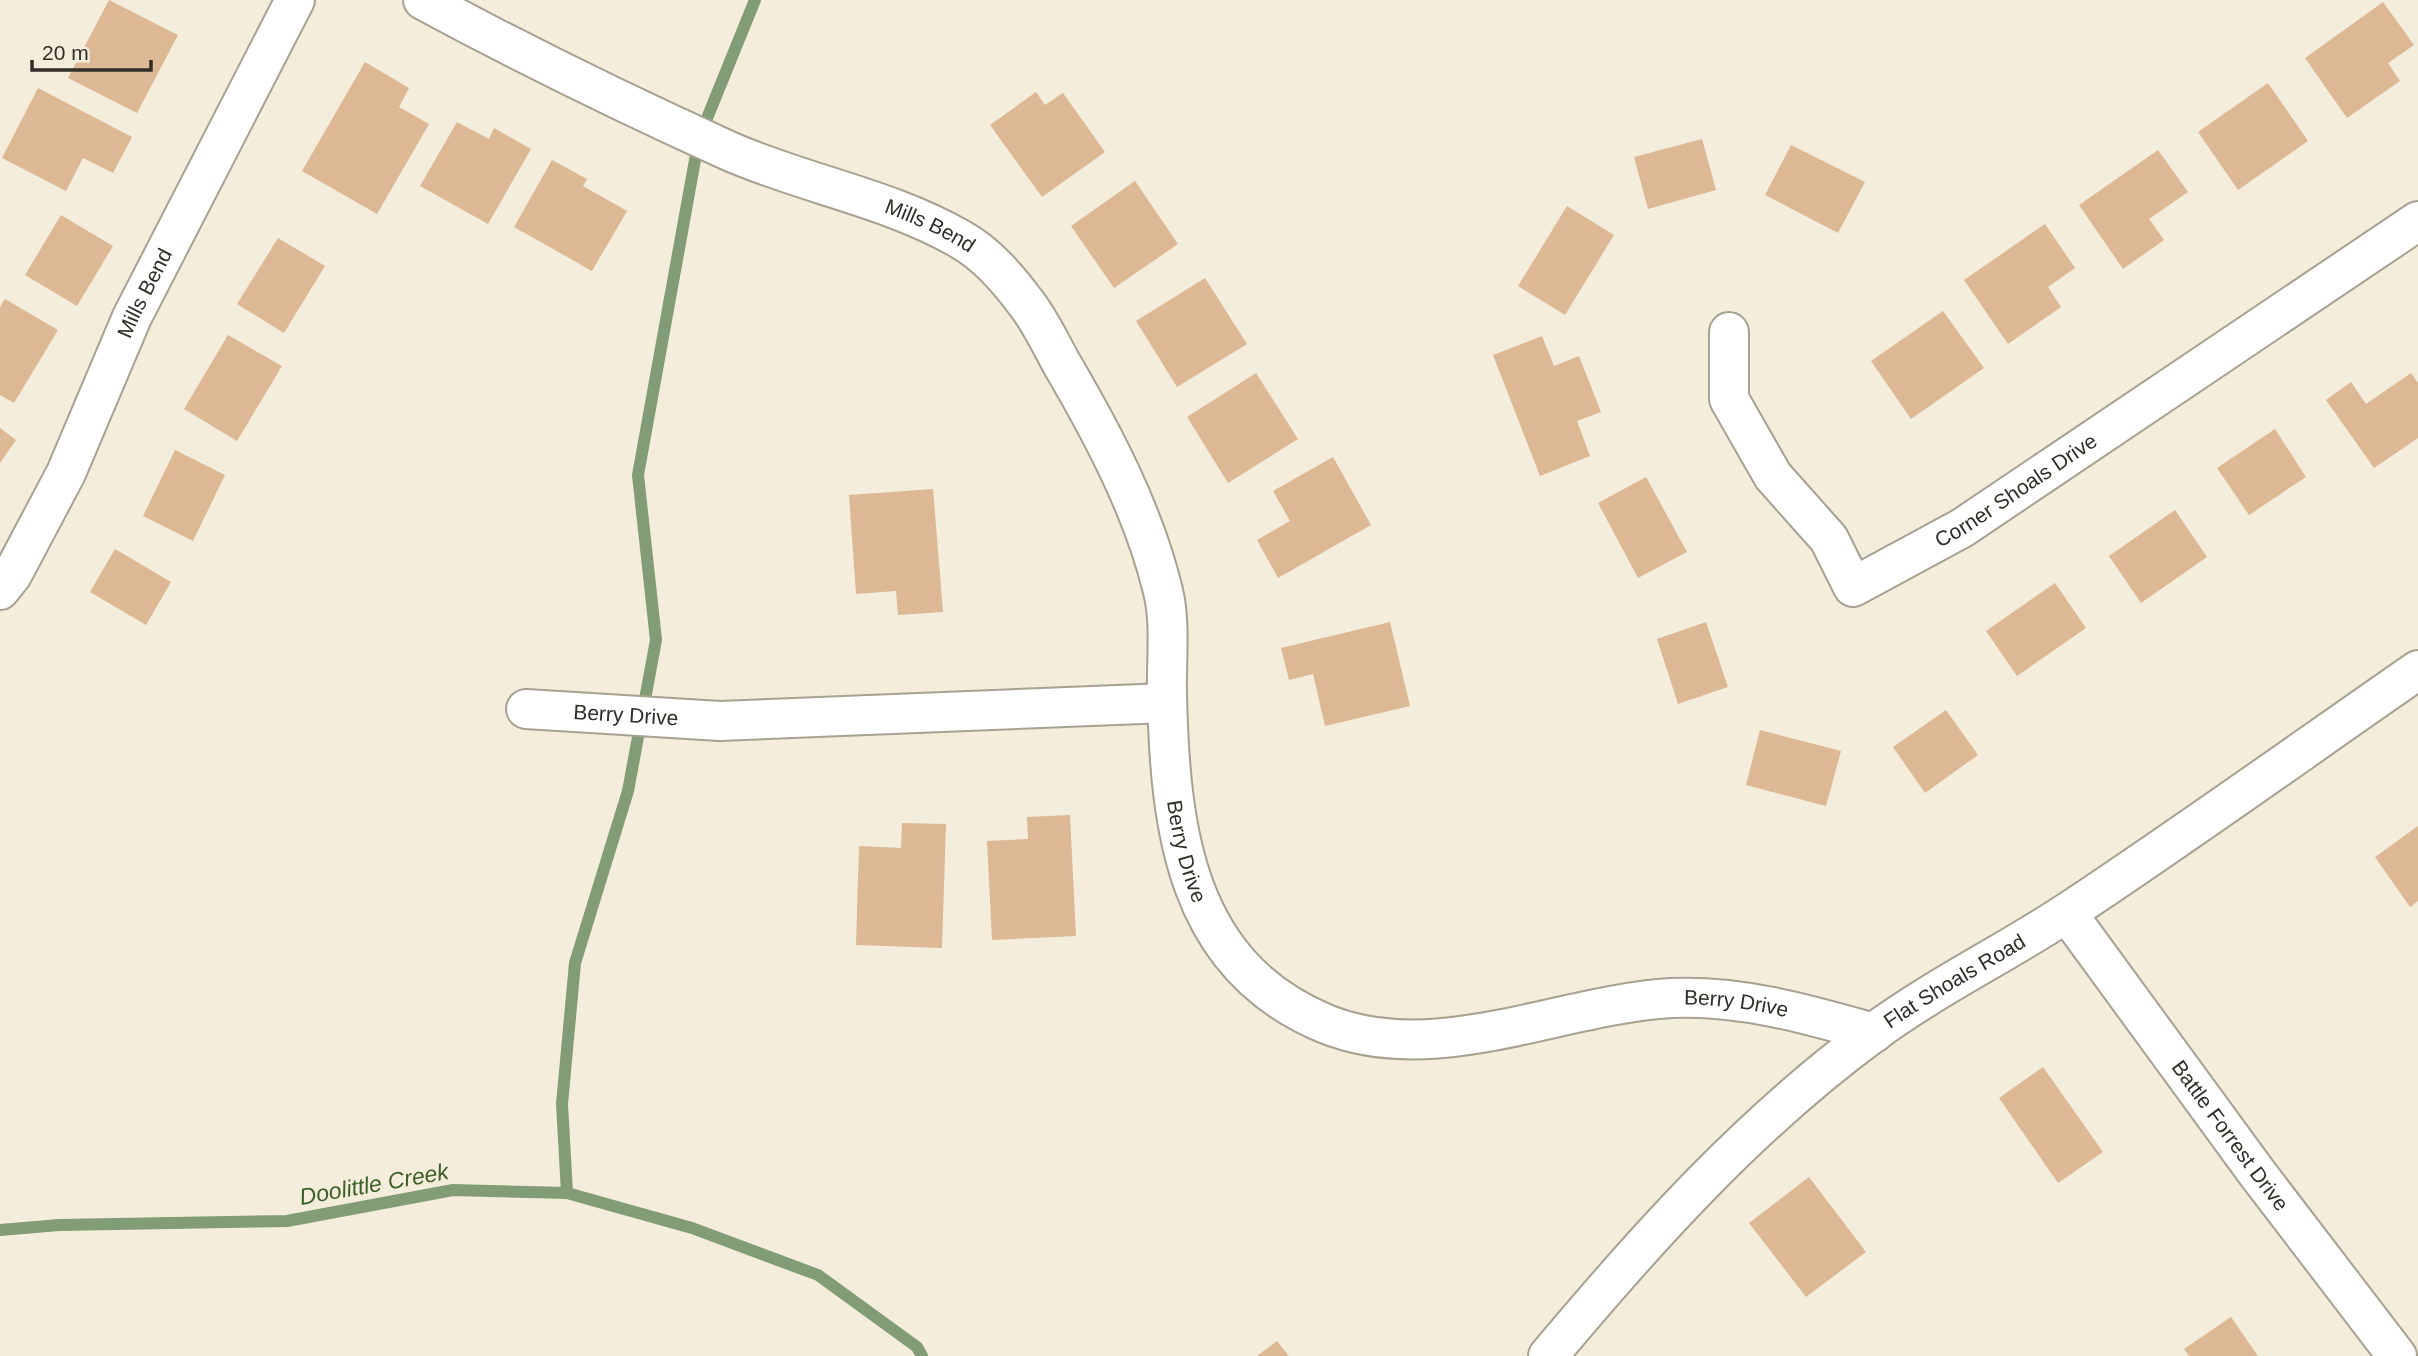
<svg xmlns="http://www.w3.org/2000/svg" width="2418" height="1356" font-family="Arial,sans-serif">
<rect width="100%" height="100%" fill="#f4eddc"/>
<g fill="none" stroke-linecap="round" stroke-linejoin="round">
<g stroke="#829c75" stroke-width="12">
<path d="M567 1193 562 1104 575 963 628 791 656 640 638 475 699 138 755 0"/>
<path d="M0 1230 59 1225 287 1221 453 1190 567 1193 692 1228 818 1275 917 1347 922 1356"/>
</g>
</g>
<g fill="#dcb895">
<path d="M109 0 178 35 137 113 68 78Z"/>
<path d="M2383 2 2414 45 2388 63 2400 81 2347 118 2305 58Z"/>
<path d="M365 62 409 88 399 107 429 124 377 214 302 171Z"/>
<path d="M2268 83 2308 141 2238 190 2198 132Z"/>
<path d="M38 88 132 137 113 173 83 158 66 191 2 158Z"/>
<path d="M1036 92 1045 105 1063 93 1105 152 1042 197 990 125Z"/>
<path d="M457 122 489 139 494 128 531 149 488 224 420 186Z"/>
<path d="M1702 139 1716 190 1648 209 1634 157Z"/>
<path d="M1791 145 1865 182 1838 233 1765 195Z"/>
<path d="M2158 150 2188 192 2149 219 2164 240 2123 269 2079 205Z"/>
<path d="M552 160 587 179 583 186 627 211 592 271 514 227Z"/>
<path d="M1135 181 1178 244 1114 288 1071 226Z"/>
<path d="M1567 206 1614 235 1565 315 1518 286Z"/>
<path d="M61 215 113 246 77 306 25 275Z"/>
<path d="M2045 224 2075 268 2048 287 2061 307 2008 344 1964 280Z"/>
<path d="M278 238 325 266 284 333 237 304Z"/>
<path d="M1205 278 1247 344 1177 387 1136 321Z"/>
<path d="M5 299 58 330 14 403 0 395V307Z"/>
<path d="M1943 311 1984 368 1911 419 1871 361Z"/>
<path d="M228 335 282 366 237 441 184 409Z"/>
<path d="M1542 336 1554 366 1579 356 1601 412 1577 421 1590 456 1540 476 1493 355Z"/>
<path d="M1256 373 1298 439 1228 483 1187 417Z"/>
<path d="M2411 373 2418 383V438L2374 468 2326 400 2351 382 2366 404Z"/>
<path d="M0 428 16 440 0 463Z"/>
<path d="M2275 429 2306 477 2249 515 2217 468Z"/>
<path d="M175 450 225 475 193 541 143 516Z"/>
<path d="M1333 457 1371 525 1278 578 1257 540 1290 521 1273 491Z"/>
<path d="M1646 477 1687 552 1638 578 1598 503Z"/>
<path d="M933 489 943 612 898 615 896 591 856 594 849 495Z"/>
<path d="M2175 510 2207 557 2141 603 2109 556Z"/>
<path d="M115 549 171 582 146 625 90 592Z"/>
<path d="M2055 583 2086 628 2017 676 1986 631Z"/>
<path d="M1390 622 1410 706 1325 726 1313 674 1289 680 1281 648Z"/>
<path d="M1706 622 1728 687 1678 704 1657 639Z"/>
<path d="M1946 710 1978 755 1925 793 1893 747Z"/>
<path d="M1760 730 1841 751 1826 806 1746 785Z"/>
<path d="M1070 815 1076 936 992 940 987 841 1028 839 1027 817Z"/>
<path d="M902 823 946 824 942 948 856 945 859 846 901 848Z"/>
<path d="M2418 826V901L2410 907 2375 857Z"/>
<path d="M2043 1067 2103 1152 2058 1183 1999 1098Z"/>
<path d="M1809 1177 1866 1252 1806 1297 1749 1223Z"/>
<path d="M2231 1317 2258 1356H2189L2184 1349Z"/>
<path d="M1277 1341 1289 1356H1257Z"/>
</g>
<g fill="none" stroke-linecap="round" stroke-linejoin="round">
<defs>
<g id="minor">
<path id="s1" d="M423 0C523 54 625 104 729 151 804 184 889 198 960 239 987 254 1008 279 1026 303 1041 322 1051 345 1063 366 1104 436 1144 512 1163 591 1171 623 1166 662 1167 694 1170 829 1185 966 1326 1024 1435 1068 1558 1005 1671 998 1742 995 1807 1014 1874 1033"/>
<path id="s2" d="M1729 332V399L1773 476 1829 539 1853 587 1962 528 2418 221"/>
<path id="s3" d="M0 590 12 575 66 473 132 317 295 0"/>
<path id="s4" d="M526 709 720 721 1167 703"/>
<path id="s5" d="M2067 913 2257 1173 2397 1356"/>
</g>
<g id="secondary">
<path id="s6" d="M1548 1356C1646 1239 1749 1124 1873 1033 1934 988 2004 954 2068 912 2186 834 2301 751 2418 670"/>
</g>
</defs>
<use href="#minor" stroke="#a7a191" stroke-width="42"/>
<use href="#secondary" stroke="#a7a191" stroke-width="42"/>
<use href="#minor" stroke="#fff" stroke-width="38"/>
<use href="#secondary" stroke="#fff" stroke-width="38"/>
</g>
<g text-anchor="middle" stroke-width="5" stroke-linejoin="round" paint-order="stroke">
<g font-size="21" fill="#302e27" stroke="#f4eddc">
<text dy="7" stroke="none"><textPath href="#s1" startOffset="556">Mills Bend</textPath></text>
<text dy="7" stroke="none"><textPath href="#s3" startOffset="331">Mills Bend</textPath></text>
<text dy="7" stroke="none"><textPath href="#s2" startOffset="483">Corner Shoals Drive</textPath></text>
<text dy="7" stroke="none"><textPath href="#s4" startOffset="100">Berry Drive</textPath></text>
<text dy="7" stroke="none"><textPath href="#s1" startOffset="1264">Berry Drive</textPath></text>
<text dy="7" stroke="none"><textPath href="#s6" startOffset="556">Flat Shoals Road</textPath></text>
<text dy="7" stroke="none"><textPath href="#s1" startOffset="1913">Berry Drive</textPath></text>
<text dy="7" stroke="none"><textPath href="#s5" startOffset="276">Battle Forrest Drive</textPath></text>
</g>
<g font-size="23" font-style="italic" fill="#3c5f27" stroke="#f4eddc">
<text transform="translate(374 1184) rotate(-10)" y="8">Doolittle Creek</text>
</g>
</g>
<path d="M32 60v10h119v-10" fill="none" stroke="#302e27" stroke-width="3.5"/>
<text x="42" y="60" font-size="21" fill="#302e27" stroke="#f4eddc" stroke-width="5" paint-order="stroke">20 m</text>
</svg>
